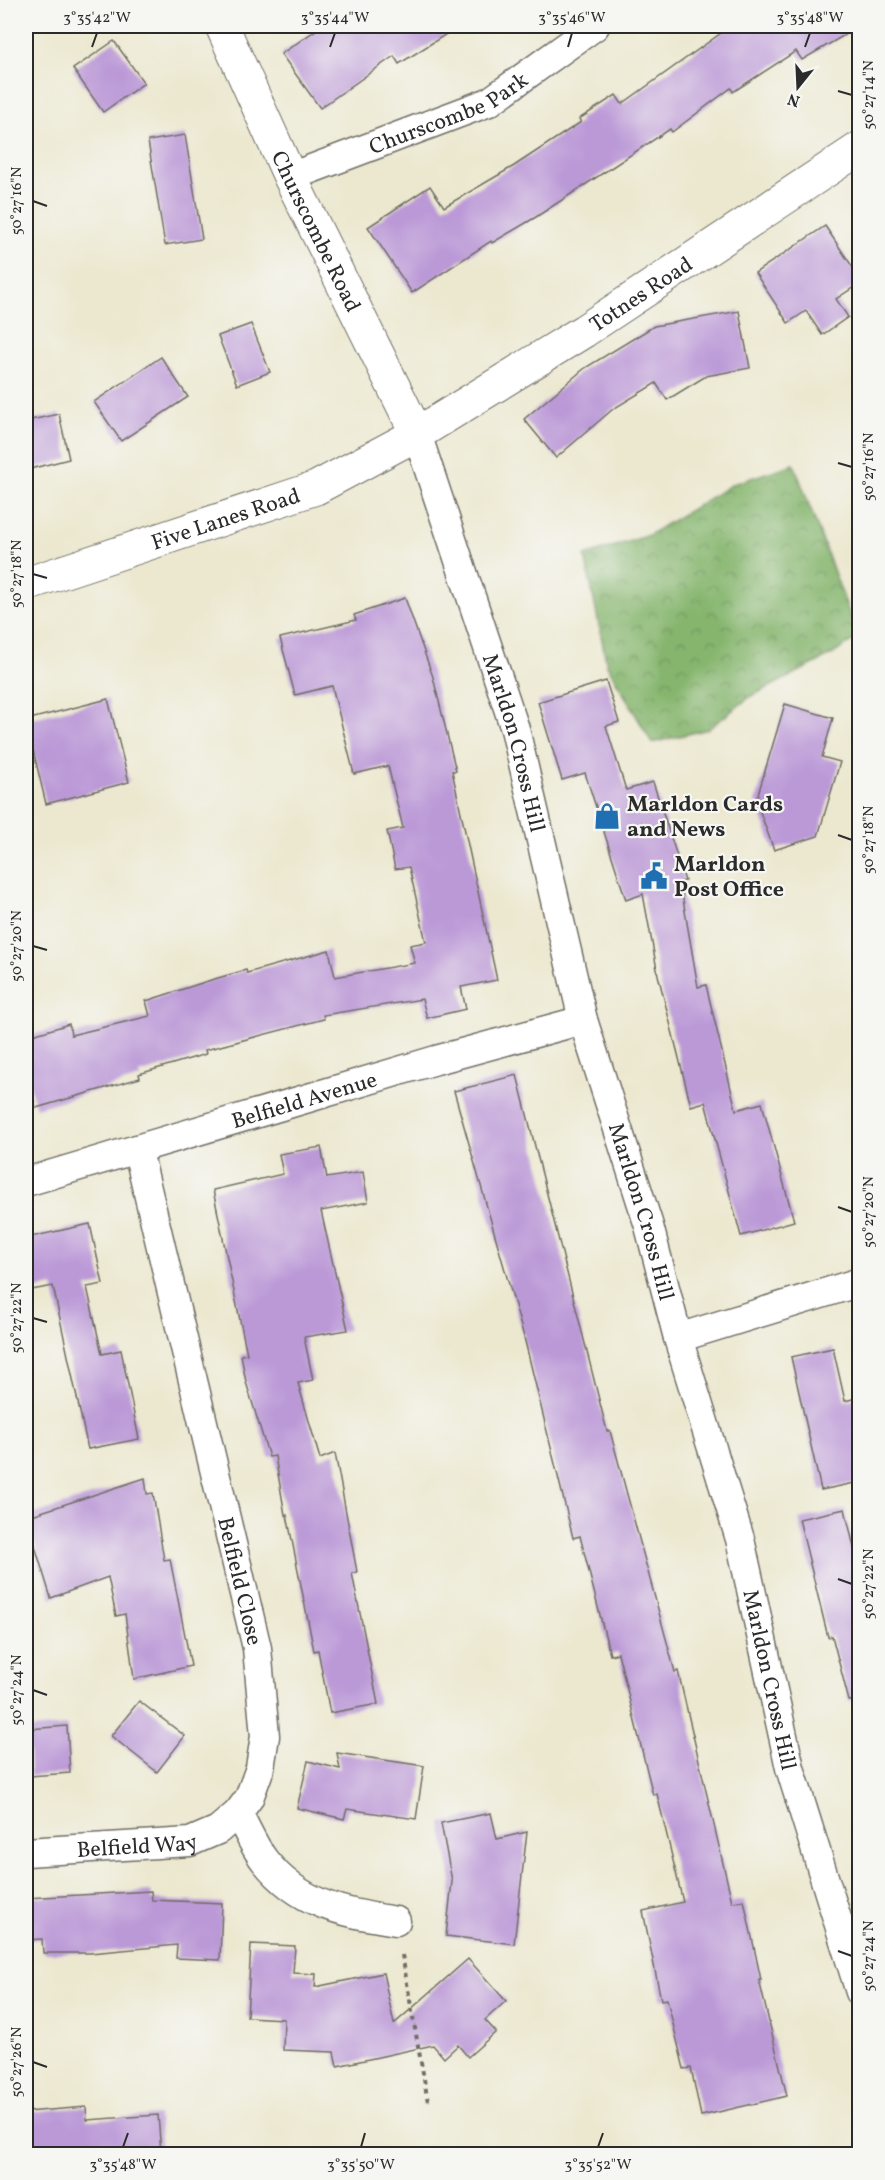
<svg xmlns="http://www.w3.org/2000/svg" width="885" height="2180" font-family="Vollkorn,serif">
<defs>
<pattern id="forest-crowns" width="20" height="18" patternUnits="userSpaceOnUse" patternTransform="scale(1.5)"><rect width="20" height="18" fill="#86b66e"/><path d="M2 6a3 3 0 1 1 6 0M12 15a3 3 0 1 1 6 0" fill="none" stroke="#6e945b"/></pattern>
</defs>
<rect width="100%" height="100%" fill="#f6f6f2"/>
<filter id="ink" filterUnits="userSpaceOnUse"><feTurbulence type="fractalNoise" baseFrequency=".0167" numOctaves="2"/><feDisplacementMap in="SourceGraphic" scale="12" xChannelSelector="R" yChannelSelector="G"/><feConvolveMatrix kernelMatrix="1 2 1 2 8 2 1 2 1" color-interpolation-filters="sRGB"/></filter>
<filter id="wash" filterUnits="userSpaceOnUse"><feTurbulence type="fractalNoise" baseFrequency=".008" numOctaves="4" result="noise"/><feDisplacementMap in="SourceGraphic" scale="24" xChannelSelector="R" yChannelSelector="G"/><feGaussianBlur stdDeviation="1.35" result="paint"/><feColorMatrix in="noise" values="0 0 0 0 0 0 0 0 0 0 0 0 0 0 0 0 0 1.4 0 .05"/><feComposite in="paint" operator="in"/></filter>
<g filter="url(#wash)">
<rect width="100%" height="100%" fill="#ece8d0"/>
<path fill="url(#forest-crowns)" stroke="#58704c" stroke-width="1.5" d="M794 464 858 637 833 654 750 697 708 729 652 743 607 665 585 556 649 535 733 484Z"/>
<g id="blocks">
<g fill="#bb99d7">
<path d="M322 26H459L399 64 394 56 320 108 281 54Z"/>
<path d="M731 26H860L802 60 796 51 733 92 731 88 672 132 670 129 536 217 492 243 491 241 412 293 368 227 430 186 444 207 514 166 581 122 579 119 616 95 622 104Z"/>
<path d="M114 41 144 83 103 112 73 69Z"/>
<path d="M185 135 202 239 165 245 148 141Z"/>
<path d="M825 226 860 278V283L836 299 848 317 822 335 806 311 788 323 755 273Z"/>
<path d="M739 311 750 368 706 376 667 400 656 383 613 409 556 458 524 419 585 368 654 326Z"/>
<path d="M251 324 270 372 237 385 218 336Z"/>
<path d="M161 357 188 397 121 441 94 402Z"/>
<path d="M59 414 69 459 26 470V421Z"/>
<path d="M405 598 433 677 456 771H452L497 980 461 987 466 1009 427 1018 422 999 323 1015 324 1019 205 1050 206 1054 139 1074 140 1078 36 1108 26 1074V1037L69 1024 71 1035 150 1016 146 1001 211 980 246 970 247 973 329 950 335 977 415 963 410 945 426 942 409 867 395 869 387 831 403 828 388 766 354 774 332 686 295 695 280 638 356 620 354 615Z"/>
<path d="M606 681 619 722 606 726 626 790 653 782 685 881 680 882 698 987 706 985 736 1110 762 1103 794 1221 741 1236 705 1102 691 1106 658 975 643 894 626 900 585 773 562 780 538 702Z"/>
<path d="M108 699 129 782 46 804 26 720Z"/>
<path d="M785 704 833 718 822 757 840 762 818 836 774 850 756 801Z"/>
<path d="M517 1075 607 1431H610L675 1672 678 1671 732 1902 744 1900 761 1980H759L787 2096 701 2116 691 2068 684 2069 667 1999 661 2000 643 1911 683 1902 657 1794 653 1795 618 1653 610 1655 580 1536 573 1538 524 1337 454 1091Z"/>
<path d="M321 1147 327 1178 363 1172 368 1202 321 1211 348 1330 304 1337 313 1380 298 1383 320 1459 335 1453 357 1572 352 1573 378 1704 330 1713 318 1650 314 1651 287 1515H285L275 1456 269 1457 246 1382 241 1355 247 1354 213 1190 283 1174 279 1154Z"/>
<path d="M90 1224 103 1284 87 1287 102 1354 121 1350 139 1439 88 1449 53 1286 26 1291V1238Z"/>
<path d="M833 1348 845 1401 860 1397V1482L821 1490 791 1357Z"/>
<path d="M145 1478 147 1494 153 1493 164 1560 170 1559 191 1666 134 1679 125 1614 116 1616 108 1577 51 1598 26 1517Z"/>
<path d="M845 1509 860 1573V1700L849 1701 832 1636 828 1637 799 1519Z"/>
<path d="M139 1701 185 1736 157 1772 111 1736Z"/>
<path d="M67 1726 70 1773 30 1776 28 1729Z"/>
<path d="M337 1753 424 1766 416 1819 347 1809 344 1819 297 1808 308 1761 340 1769Z"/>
<path d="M491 1813 497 1839 527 1832 514 1944 446 1936 452 1881 441 1823Z"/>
<path d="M151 1891 152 1900 222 1903 220 1960 176 1958 177 1945 90 1953H43L42 1939 26 1940V1898Z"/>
<path d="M251 1944 295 1946 293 1973 316 1974 315 1987 383 1973 394 2024 468 1959 506 2001 485 2020 496 2032 468 2057 458 2045 444 2058 433 2045 337 2066 334 2052 283 2050 284 2019 247 2017Z"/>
<path d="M86 2107 87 2120 158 2115 161 2154H27L26 2112Z"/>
</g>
</g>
</g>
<g filter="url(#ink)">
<use href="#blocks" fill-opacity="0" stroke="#6f6d65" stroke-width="1.5"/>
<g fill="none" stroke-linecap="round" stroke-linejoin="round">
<defs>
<g id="minor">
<path id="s1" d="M290 177 489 102 595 26"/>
<path id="s2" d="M417 434 515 729 583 1020 649 1226 678 1338 740 1539 790 1768 860 1992"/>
<path id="s3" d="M138 1151 257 1648 265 1736 260 1768 249 1798 238 1813C247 1829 254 1847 265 1861 301 1906 343 1912 396 1921"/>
<path id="s4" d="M26 1182 436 1060 583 1020"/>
<path d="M678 1338 860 1282"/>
<path id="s5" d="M26 1852 190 1842 218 1830 238 1813"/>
</g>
<g id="tertiary">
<path id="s6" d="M222 26 290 177 417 434"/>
<path id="s7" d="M26 584 316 488 417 434 584 331 860 148"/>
</g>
</defs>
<use href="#minor" stroke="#6f6d65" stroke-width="31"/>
<use href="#tertiary" stroke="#6f6d65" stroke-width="35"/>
<path stroke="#6f6d65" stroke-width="4" stroke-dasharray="4.5 4.5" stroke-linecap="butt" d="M402 1955 428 2102"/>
<use href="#minor" stroke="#fff" stroke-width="28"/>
<use href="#tertiary" stroke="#fff" stroke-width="33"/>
</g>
</g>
<path fill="none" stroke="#2b2b2b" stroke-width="2" d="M92 47 97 33M330 47 335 33M568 47 572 33M805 47 810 33M838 91 852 95M33 201 47 206M838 463 852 467M33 574 47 578M838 835 852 840M33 946 47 950M838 1207 852 1212M33 1318 47 1322M838 1579 852 1584M33 1690 47 1695M838 1951 852 1956M33 2062 47 2067M123 2147 128 2133M361 2147 365 2133M598 2147 603 2133"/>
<defs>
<symbol id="shop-bare" viewBox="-9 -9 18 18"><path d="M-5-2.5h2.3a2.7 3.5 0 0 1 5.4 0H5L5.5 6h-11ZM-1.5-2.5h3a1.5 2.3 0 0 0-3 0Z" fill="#1f6fb2" stroke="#f6f6f2" stroke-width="2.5" paint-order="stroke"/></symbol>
<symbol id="civic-bare" viewBox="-9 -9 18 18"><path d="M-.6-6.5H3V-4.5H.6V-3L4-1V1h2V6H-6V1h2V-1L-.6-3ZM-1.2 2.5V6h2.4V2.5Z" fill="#1f6fb2" stroke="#f6f6f2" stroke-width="2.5" paint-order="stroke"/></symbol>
</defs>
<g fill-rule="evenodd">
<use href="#shop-bare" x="588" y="797" width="38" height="38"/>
<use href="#civic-bare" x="635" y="857" width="38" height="38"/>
</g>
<g text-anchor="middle" stroke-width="4.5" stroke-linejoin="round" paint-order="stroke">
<g font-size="22" fill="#2b2b2b" stroke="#f6f6f2">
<text dy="8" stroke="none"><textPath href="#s1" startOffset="171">Churscombe Park</textPath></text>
<text dy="8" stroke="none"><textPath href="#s6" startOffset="226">Churscombe Road</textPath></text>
<text dy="8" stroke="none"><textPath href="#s7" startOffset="684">Totnes Road</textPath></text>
<text dy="8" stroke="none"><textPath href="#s7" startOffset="210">Five Lanes Road</textPath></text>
<text dy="8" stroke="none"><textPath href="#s2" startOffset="324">Marldon Cross Hill</textPath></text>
<text dy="8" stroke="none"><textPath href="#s4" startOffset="290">Belfield Avenue</textPath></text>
<text dy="8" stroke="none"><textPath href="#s2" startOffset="810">Marldon Cross Hill</textPath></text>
<text dy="8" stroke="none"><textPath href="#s3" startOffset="442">Belfield Close</textPath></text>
<text dy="8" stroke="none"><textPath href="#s2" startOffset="1296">Marldon Cross Hill</textPath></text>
<text dy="8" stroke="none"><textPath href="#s5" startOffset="111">Belfield Way</textPath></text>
</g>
<g font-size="22" font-weight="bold" fill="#2b2b2b" stroke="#f6f6f2" text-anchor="start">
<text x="627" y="811">Marldon Cards<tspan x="627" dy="25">and News</tspan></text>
<text x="674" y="871">Marldon<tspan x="674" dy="25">Post Office</tspan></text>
</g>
</g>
<rect width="885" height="2180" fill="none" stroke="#f6f6f2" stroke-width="66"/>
<g transform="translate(798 87) rotate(198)" stroke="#f6f6f2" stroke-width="4.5" paint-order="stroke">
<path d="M0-4.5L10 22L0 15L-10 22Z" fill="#2b2b2b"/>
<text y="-9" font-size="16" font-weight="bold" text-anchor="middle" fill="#2b2b2b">N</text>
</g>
<rect x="33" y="33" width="819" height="2114" fill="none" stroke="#2b2b2b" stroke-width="2"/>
<g font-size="15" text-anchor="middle" fill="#2b2b2b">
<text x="97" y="22">3°35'42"W</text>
<text x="335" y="22">3°35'44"W</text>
<text x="572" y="22">3°35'46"W</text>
<text x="810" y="22">3°35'48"W</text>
<text transform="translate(868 95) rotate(-90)" y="5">50°27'14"N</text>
<text transform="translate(16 201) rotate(-90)" y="5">50°27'16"N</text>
<text transform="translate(868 467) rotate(-90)" y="5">50°27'16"N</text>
<text transform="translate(16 574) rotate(-90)" y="5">50°27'18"N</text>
<text transform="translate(868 840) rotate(-90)" y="5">50°27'18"N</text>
<text transform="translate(16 946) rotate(-90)" y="5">50°27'20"N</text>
<text transform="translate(868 1212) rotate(-90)" y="5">50°27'20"N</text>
<text transform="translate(16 1318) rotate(-90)" y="5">50°27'22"N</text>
<text transform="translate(868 1584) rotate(-90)" y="5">50°27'22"N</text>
<text transform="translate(16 1690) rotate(-90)" y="5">50°27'24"N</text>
<text transform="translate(868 1956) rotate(-90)" y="5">50°27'24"N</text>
<text transform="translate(16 2062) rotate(-90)" y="5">50°27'26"N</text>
<text x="123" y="2169">3°35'48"W</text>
<text x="361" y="2169">3°35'50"W</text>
<text x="598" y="2169">3°35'52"W</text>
</g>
</svg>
